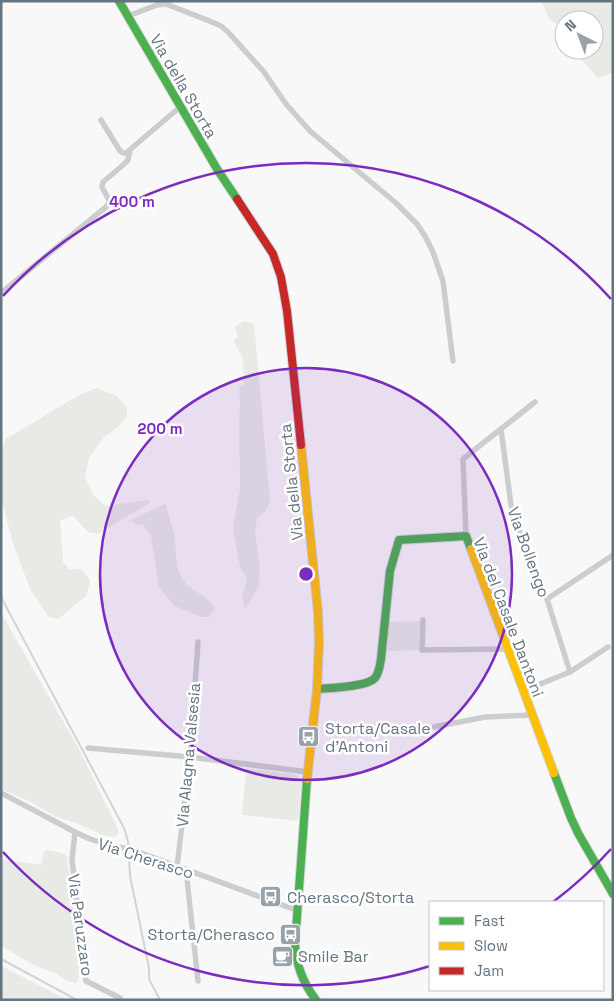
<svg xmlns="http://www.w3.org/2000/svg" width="614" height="1001" font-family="'Space Grotesk',sans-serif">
<rect width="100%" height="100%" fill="#f8f8f8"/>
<g fill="#e7eae5">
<path d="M541 1H609L613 9V72L598 78 581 59 582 50H594V20H564V28L550 20Z"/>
<path d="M245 321 254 324 270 501 267 509 257 519 255 532 260 567 259 586 245 609 242 599 247 578 240 568 233 528 240 488 239 423 240 404 239 387 244 385 243 358 233 340 238 338 235 326Z"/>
<path d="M97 388 117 396 127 408V417L117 428 104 437 89 458 85 477 93 495 106 506 148 500 150 503 98 534 88 532 73 516 60 520 63 562 69 569H81L90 580 89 587 86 596 58 619 49 617 30 589 14 546 1 499V457L2 448 6 439 79 395Z"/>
<path d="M166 503C168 514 171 523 174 533 177 548 174 567 183 580 191 591 206 594 215 608L209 617H201L175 606 159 588 151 535 143 525 135 524 131 520Z"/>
<path d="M1 613 79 749 119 831 118 834 114 837 102 835 77 823 56 817 31 802 1 789Z"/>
<path d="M420 621 419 650 385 651 389 622Z"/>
<path d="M246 769 294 774 297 776 302 782 298 821 242 815Z"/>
<path d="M47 850 59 852 67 856 79 956V978L76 983 67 981 55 973 36 966 1 946V868L3 859 41 865 44 852Z"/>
<path d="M1 966 68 1000H1Z"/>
</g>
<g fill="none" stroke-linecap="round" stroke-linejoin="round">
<g stroke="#ced5d8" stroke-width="2">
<path d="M1 597 124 828 128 841 130 876 149 968V979L160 1000"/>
<path d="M1 959 77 1000"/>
</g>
<defs>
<g id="fast">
<path d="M119 1 217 169 237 199"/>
<path d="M317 689C330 688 367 687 375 678 379 673 380 665 381 659L390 571 399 540 466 536 471 549"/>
<path d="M554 773 571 818 578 833 613 894"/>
<path d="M307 779 295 944C296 966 303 983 316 1000"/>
</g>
<g id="slow">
<path d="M301 445 318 612 319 642 317 689 307 779"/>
<path d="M471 549 554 773"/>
</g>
<path id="jam" d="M237 199 273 254 281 277 287 311 301 445"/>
</defs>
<use href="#fast" stroke="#d5d6d7" stroke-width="10"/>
<use href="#slow" stroke="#d5d6d7" stroke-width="10"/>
<use href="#jam" stroke="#d5d6d7" stroke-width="10"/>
<g stroke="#cbcdce" stroke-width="5.5">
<path d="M128 16 157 5 166 4 207 20 221 26 228 32 264 72 286 104 310 131 396 203 417 224 425 236 433 252 443 281 453 361"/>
<path d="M101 120 120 151 123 153H126L180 107"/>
<path d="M1 293 106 207 110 202 102 187 103 182 123 165 128 160 130 150"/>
<path d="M501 429 511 505 515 519 520 534 547 599 570 672"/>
<path d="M466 536 463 459 535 402"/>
<path d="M547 599 613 555"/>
<path d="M423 620 422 650 508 649"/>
<path d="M523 691 570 672 608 647"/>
<path d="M434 727 485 717 532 715"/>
<path d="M88 748 190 757 308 772"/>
<path d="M1 793 75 832 90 839 108 845 133 850 296 910"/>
<path d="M75 832 72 860 86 981 120 998"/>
<path d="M177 867 190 757 198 642"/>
<path d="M186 870 198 981"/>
</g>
<use href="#fast" stroke="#4caf50" stroke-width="8"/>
<use href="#slow" stroke="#ffc107" stroke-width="8"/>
<use href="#jam" stroke="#c62828" stroke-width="8"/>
</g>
<circle cx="306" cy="574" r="206" fill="#7b2cbf" fill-opacity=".12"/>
<g fill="none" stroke="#7b2cbf" stroke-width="2.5">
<circle cx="306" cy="574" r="206"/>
<path d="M611 849A411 411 0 0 1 553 902M430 966A411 411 0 0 1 3 852M3 296A411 411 0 0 1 611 299"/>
</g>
<defs>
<symbol id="bus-square" viewBox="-11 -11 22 22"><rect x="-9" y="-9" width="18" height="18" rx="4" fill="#98a2ab" stroke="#fff"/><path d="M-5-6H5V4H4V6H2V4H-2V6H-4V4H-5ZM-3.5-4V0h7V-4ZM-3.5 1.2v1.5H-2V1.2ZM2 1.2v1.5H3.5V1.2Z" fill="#fff"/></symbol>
<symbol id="cafe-square" viewBox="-11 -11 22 22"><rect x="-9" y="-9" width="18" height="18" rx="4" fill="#98a2ab" stroke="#fff"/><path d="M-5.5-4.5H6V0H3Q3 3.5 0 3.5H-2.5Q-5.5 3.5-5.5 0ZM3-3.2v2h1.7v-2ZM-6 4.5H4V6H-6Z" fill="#fff"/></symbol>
</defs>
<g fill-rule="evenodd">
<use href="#bus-square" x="296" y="724" width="25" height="25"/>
<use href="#bus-square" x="258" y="884" width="25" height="25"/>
<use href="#bus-square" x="278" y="922" width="25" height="25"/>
<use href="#cafe-square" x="270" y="944" width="25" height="25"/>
</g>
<g text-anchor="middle" stroke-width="5" stroke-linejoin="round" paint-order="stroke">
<g font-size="16" fill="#657481" stroke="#fff">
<text transform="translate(184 86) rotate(60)" y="6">Via della Storta</text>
<text transform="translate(291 482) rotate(-96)" y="6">Via della Storta</text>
<text transform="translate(529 552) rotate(70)" y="6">Via Bollengo</text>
<text transform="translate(509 617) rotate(69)" y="6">Via del Casale Dantoni</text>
<text transform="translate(188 755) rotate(-85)" y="6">Via Alagna Valsesia</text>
<text transform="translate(146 858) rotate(18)" y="6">Via Cherasco</text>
<text transform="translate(81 925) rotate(82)" y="6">Via Paruzzaro</text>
</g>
<g font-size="16" fill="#657481" stroke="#fff" text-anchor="start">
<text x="325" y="734">Storta/Casale<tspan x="325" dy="18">d'Antoni</tspan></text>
<text x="287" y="903">Cherasco/Storta</text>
<text x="275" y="940" text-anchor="end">Storta/Cherasco</text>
<text x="298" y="962">Smile Bar</text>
</g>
</g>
<circle cx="306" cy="574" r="8" fill="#7b2cbf" stroke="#fff" stroke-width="2.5"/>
<g font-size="15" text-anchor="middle" font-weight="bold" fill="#7b2cbf" stroke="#fff" stroke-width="5" stroke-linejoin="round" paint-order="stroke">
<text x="132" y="207">400 m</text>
<text x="160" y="434">200 m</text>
</g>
<rect width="614" height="1001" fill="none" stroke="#657481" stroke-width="5"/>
<rect x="429" y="901" width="175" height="90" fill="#ffffff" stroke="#c1c7cd"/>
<rect x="439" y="917" width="25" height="8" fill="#4caf50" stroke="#c1c7cd"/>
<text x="474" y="926" font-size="15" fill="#657481">Fast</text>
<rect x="439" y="942" width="25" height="8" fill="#ffc107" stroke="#c1c7cd"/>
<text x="474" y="951" font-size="15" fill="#657481">Slow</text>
<rect x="439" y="967" width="25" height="8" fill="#c62828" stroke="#c1c7cd"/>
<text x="474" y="976" font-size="15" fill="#657481">Jam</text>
<g transform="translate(579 35) rotate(318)"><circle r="24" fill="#ffffff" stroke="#c1c7cd"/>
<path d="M0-4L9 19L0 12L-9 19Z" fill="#98a2ab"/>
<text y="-8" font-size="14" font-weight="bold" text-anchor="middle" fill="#657481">N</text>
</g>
</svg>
